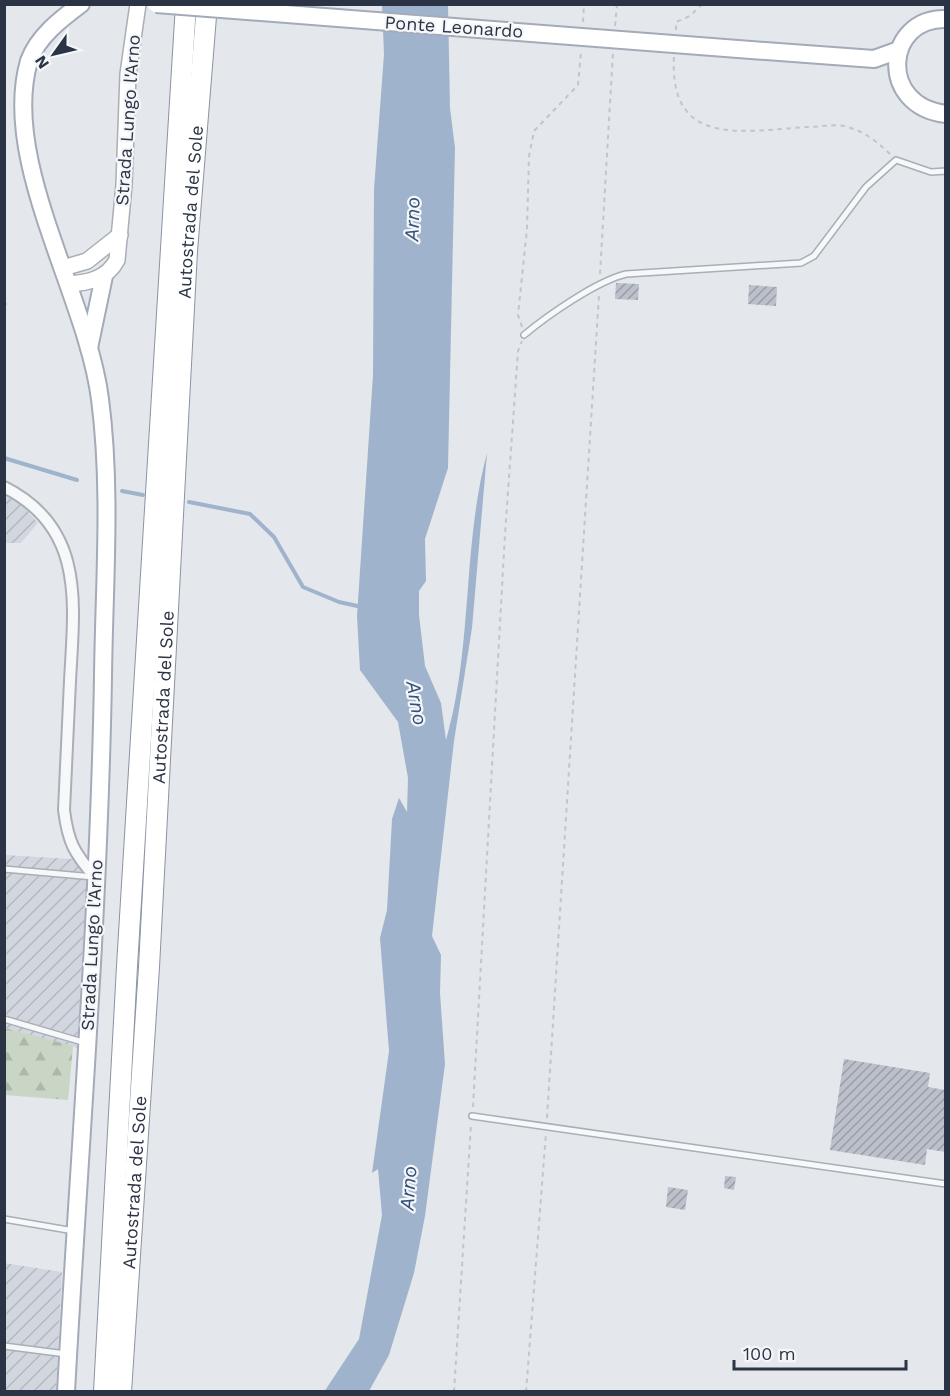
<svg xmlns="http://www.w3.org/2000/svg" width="950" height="1396" font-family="'Work Sans',sans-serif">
<defs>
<pattern id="industrial-furrows" width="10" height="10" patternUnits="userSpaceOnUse" patternTransform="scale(1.5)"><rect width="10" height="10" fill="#d2d6de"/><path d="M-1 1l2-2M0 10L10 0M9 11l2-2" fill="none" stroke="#b4b8c0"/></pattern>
<pattern id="forest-firs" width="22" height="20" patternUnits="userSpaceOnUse" patternTransform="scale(1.5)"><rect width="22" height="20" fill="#c9d6c5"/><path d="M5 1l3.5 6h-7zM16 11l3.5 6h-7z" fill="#adb8ab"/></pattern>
<pattern id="building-hatch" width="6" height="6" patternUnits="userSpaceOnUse" patternTransform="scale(1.5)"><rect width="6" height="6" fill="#bbc0ca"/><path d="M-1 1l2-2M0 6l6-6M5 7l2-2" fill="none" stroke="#989da6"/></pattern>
</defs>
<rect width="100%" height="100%" fill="#e4e7ec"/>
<g fill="url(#industrial-furrows)">
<path d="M4 493 22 505 38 523 21 543H5Z"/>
<path d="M5 855 88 860 77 1048 6 1028 5 1031Z"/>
<path d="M4 1263 62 1272 56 1391H5Z"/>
</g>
<path fill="url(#forest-firs)" d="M5 1028 73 1046 68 1100 5 1095Z"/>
<path fill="#9fb4cc" d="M382 5H448L450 108 455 148 448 468 425 539 426 581 419 591V615L425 666 441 703 446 740C473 647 462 547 487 453L472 628 454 741 432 936 441 955 440 993 445 1064 425 1216 414 1273 389 1355 369 1391 324 1392 359 1339 382 1215 378 1169 372 1173 389 1051 380 938 387 910 392 819 399 798 407 812 408 778 398 722 360 670 357 616 373 375 374 189 384 54Z"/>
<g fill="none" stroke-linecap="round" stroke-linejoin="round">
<g stroke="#9fb4cc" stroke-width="4">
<path d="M4 458 77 480"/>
<path d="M122 491 143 495"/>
<path d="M189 502 250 514 274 537 303 587 339 602 362 607"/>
</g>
</g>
<g fill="url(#building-hatch)">
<path d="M616 283 639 284 638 300 615 299Z"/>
<path d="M749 285 777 287 776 306 748 304Z"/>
<path d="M844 1059 930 1073 928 1087 945 1090V1152L927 1149 925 1165 830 1150Z"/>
<path d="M725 1176 736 1177 734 1190 724 1188Z"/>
<path d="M668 1187 688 1190 685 1210 666 1207Z"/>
</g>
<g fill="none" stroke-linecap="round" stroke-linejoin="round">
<defs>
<g id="lane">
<path d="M524 335C548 315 597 281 626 274L801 263 814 256 866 187 896 160 931 172 946 171"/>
<path d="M4 869 94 877"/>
<path d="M4 1019 86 1043"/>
<path d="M472 1116 946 1184"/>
<path d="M4 1219 74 1231"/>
<path d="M4 1346 66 1354"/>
</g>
<path id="street" d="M4 487C86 528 74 604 70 681 68 724 66 767 64 810 68 842 74 853 95 877"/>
<g id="secondary">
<path d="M63 268 87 261 120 235"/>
<path d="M68 284C88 283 107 279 117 260L124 185 128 74 138 4"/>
</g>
<g id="primary">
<path d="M946 19C885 17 877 106 946 114"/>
<path d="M751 50 874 59 899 50"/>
<path d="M89 348 104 276"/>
<path d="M66 1392C79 1154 99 916 103 677 104 585 112 491 100 399 87 296 0 161 29 61 38 36 61 19 81 4"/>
</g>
<g id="highway">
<path d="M104 1392 127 966 186 4"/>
<path id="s1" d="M121 1392 149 967 187 251 207 4"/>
</g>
</defs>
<use href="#lane" stroke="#a9aeb7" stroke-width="8"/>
<use href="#street" stroke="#a9aeb7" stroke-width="14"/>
<use href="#secondary" stroke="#a9aeb7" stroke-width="18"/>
<use href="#primary" stroke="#a3abb8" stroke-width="20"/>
<use href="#highway" stroke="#8b94a3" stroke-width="22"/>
<g stroke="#c2c5cb" stroke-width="2" stroke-dasharray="4.5 4.5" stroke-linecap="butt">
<path d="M583 22 584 4"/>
<path d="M615 26 617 4"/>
<path d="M676 30V22L690 16 702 4"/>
<path d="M674 57C669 148 742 131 807 127 818 127 833 124 844 126 864 131 875 140 890 154"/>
<path d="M600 274 613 52"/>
<path d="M4 304H7"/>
<path d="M522 327 518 315 527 229 529 156 534 131 578 85 581 52"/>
<path d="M473 1107 505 534 518 351 522 341"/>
<path d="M547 1118 599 295"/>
<path d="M454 1392 471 1125"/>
<path d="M526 1392 546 1133"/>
</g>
<use href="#lane" stroke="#f7f8fa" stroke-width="5"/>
<use href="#street" stroke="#f7f8fa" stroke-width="10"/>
<use href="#secondary" stroke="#fff" stroke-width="15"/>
<use href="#primary" stroke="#fff" stroke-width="16"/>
<use href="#highway" stroke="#fff" stroke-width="20"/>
<defs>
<path id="primary-bridge" d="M156 4 751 50"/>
</defs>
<use href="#primary-bridge" stroke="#a3abb8" stroke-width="20" stroke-linecap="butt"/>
<use href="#primary-bridge" stroke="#fff" stroke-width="16"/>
</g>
<g text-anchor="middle" stroke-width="4.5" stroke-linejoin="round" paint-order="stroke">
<g font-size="18" fill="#2b3445" stroke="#f4f6f9">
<text transform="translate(454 27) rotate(4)" y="6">Ponte Leonardo</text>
<text transform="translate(128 120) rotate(-86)" y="6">Strada Lungo l'Arno</text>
<text dy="6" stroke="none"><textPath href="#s1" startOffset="1182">Autostrada del Sole</textPath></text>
<text dy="6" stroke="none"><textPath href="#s1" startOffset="696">Autostrada del Sole</textPath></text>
<text transform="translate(92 945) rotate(-87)" y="6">Strada Lungo l'Arno</text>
<text dy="6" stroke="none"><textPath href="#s1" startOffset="210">Autostrada del Sole</textPath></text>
</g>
<g font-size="20" font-style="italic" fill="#34527a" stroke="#f4f6f9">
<text transform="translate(412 219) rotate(-88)" y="7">Arno</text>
<text transform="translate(417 703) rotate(80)" y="7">Arno</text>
<text transform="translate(408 1188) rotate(-86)" y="7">Arno</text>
</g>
</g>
<rect width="950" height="1396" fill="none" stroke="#2b3445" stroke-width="12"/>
<g transform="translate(54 54) rotate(236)" stroke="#f4f6f9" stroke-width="4.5" paint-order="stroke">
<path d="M0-4.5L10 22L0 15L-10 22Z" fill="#2b3445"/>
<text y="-9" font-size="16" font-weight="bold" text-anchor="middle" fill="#2b3445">N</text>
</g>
<path d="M734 1360v9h172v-9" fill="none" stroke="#2b3445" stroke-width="3"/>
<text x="743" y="1360" font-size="18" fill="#2b3445" stroke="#f4f6f9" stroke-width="4.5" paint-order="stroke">100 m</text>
</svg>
